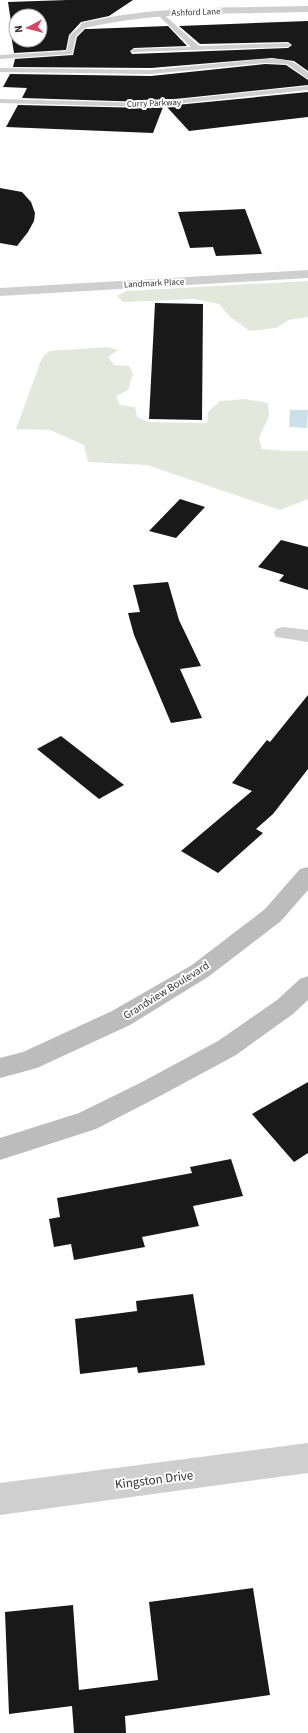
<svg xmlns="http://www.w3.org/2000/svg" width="308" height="1733" font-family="'Source Sans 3',sans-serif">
<rect width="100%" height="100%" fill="#fff"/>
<g fill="#e4e8dc">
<path d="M308 281V317L289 320 276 328 250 331 230 317 219 304 194 299 123 302 117 296 126 291Z"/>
<path d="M108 347 118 350 108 357 114 365 129 366 133 374 128 390 116 396 120 405 135 407 137 417 148 422 207 423 208 412 220 401 245 399 268 403 269 416 259 438 262 449 285 451H308V499L280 510 147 465 88 462 84 445 50 430 16 429 42 358 49 351Z"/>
</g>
<path fill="#cbe0e7" d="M290 410H308L307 428 289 427Z"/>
<g fill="#191919" fill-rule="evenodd">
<path d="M67 0H133L109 16 81 22 69 35 66 50 14 53 9 22H11L8 2ZM16 16H40V40H16Z"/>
<path d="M308 21V71L294 61 272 58 151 68 13 67 15 59 73 55 77 37 85 29H89L168 26 187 46 134 48 130 51 132 54 288 48 292 45 288 42 200 44 179 26Z"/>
<path d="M265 64 286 65 308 80V85L147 102 22 98 27 88 3 87 10 74 151 76Z"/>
<path d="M308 92V117L189 131 166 106Z"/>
<path d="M18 105 147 108 163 107 153 133 6 127Z"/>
<path d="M0 188 22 192 31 202 35 213 34 221 28 232 17 246 0 243Z"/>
<path d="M245 209 262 254 216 256 213 247 190 248 178 212Z"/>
<path d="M155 303 203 304 202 420 149 419Z"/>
<path d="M180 499 205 507 176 538 149 531Z"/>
<path d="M281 540 308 547V590L279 581 284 575 258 567Z"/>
<path d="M168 582 179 620 201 666 180 669 202 718 171 723 134 635 128 613 140 612 133 585Z"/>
<path d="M308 695V769L273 814 256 829 263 833 218 873 181 851 252 791 232 783 267 740 270 742Z"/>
<path d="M61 736 124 785 99 799 37 749Z"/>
<path d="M308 1082V1153L294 1162 252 1114Z"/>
<path d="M231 1159 243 1196 193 1206 199 1226 142 1237 145 1247 74 1260 71 1244 54 1247 49 1219 60 1217 57 1198 192 1173 190 1167Z"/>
<path d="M193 1294 205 1365 138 1373 137 1367 80 1374 75 1319 137 1311 136 1301Z"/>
<path d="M253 1588 270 1695 125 1716 126 1733H74L72 1706 9 1714 5 1612 73 1605 79 1690 158 1680 149 1602Z"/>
</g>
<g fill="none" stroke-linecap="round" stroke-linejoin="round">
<g fill="#cfcfcf" fill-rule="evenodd">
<path d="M158 13H162L199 46 288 43 291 45 288 47 132 52 131 51 134 49 191 47 158 15Z"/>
<path d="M83 24 88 25 76 36 72 54 0 59V55L67 51 70 35Z"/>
<path d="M265 59C285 59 293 59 308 73V79L287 64 265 63 151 74 0 72V68L151 70Z"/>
<path d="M308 86V90L147 107 0 103V99L147 103Z"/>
</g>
<g fill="#cfcfcf" fill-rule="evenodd">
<path d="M308 6V12C235 14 156 11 85 28L80 25 82 23C154 5 233 8 308 6Z"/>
<path d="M308 270V278L0 296V288Z"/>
<path d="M283 627 308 630V642L276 637 274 633 276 629Z"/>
<path d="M308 1443V1473L0 1515V1483Z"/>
</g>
<g fill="#bcbcbc" fill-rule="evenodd">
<path d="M308 867V890L281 921 208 977 130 1025 37 1068 0 1078V1058L23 1052 112 1011 192 965 265 909 300 869Z"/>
<path d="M308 976V1000L293 1014 236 1055 160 1096 96 1129 0 1160V1138L79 1113 142 1082 218 1041 277 1000 300 979Z"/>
</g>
</g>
<g text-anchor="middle" stroke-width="4" stroke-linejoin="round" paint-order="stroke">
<g font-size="9" fill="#323232" stroke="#fff">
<text transform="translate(196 12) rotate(-2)" y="3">Ashford Lane</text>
<text transform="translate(154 103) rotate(-2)" y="3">Curry Parkway</text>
<text transform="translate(154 283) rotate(-3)" y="3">Landmark Place</text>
</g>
<g font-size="11" fill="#323232" stroke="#fff">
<text transform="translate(166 990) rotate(-32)" y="4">Grandview Boulevard</text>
</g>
<g font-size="13" fill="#323232" stroke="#fff">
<text transform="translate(154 1479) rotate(-7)" y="5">Kingston Drive</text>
</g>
</g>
<g transform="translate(28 28) rotate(263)"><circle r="19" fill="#ffffff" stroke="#adadad"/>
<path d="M0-3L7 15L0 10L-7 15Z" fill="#d64766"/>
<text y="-6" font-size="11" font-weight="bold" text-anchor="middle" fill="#323232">N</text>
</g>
</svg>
